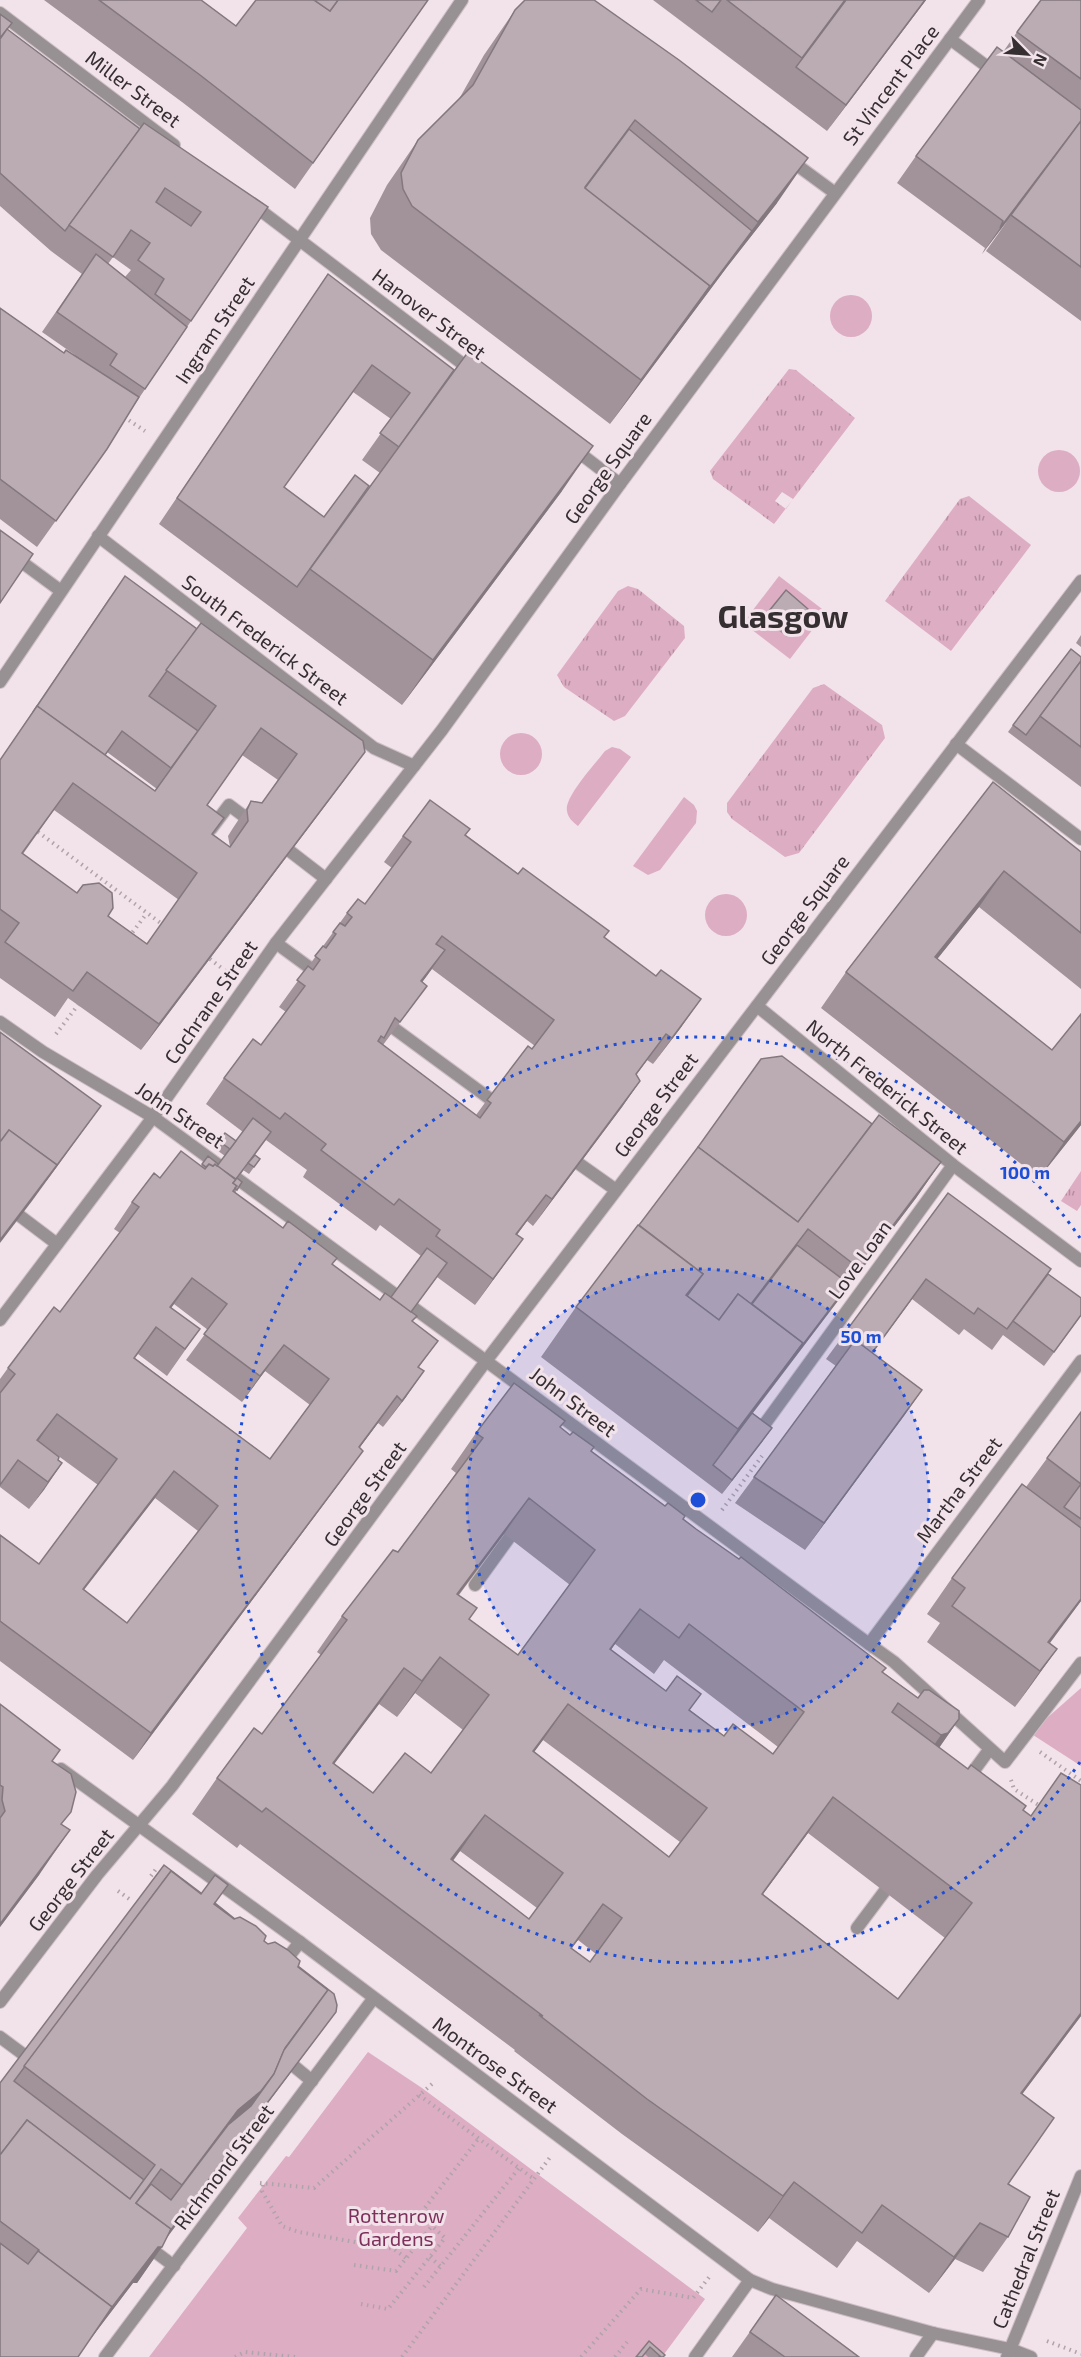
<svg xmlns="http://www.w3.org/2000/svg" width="1081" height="2357" font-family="'Exo 2',sans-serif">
<defs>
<pattern id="grass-tufts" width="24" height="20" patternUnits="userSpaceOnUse" patternTransform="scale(1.5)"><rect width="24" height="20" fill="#ddadc3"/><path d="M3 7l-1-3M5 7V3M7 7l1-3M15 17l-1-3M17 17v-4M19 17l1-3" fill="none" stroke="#b48d9f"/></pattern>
</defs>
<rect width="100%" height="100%" fill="#f2e2e9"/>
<g fill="url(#grass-tufts)" fill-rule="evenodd">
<path d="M789 369 796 370 855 418 774 524 713 479 710 471ZM782 492 793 499 786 509 775 501Z"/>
<path d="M969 496 1031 545 951 651 885 601 960 499Z"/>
<path d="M628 586 638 589 684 626 685 638 625 716 614 721 564 687 557 675 618 591Z"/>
<path d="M824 684 882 725 885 738 799 853 785 857 732 819 727 812V803L813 688Z"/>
<path d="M1081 1171V1205L1077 1211 1061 1201Z"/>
</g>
<g fill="#ddadc3">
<circle cx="851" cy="316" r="21"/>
<circle cx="1059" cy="471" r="21"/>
<path d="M779 576 826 612 790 659 743 623Z"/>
<circle cx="521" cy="754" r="21"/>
<path d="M612 747 620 749 631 757 578 826C573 822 568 818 567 811 564 797 596 763 605 751Z"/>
<path d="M684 797 694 805 697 811 696 823 660 870 648 875 633 866Z"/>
<circle cx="726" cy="915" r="21"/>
<path d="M1081 1688V1766L1030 1733Z"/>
<path d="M368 2052 422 2088 705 2299 662 2357H149L247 2228 238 2218 286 2156 289 2157Z"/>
</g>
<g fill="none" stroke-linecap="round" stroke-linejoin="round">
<defs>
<g id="service">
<path d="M950 39 997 74"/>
<path d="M211 829 229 805 249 820"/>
<path d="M291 852 326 879"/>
<path d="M276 943 321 976"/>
<path d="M384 1021 501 1107"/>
<path d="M568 1156 616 1190"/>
<path d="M20 1216 57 1244"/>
<path d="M475 1585 509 1538"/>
<path d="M869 1644 894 1662 1005 1762 1081 1663"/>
<path d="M967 1780 989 1750"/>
<path d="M857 1928 884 1892"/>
<path d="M282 1965 300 1942"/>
<path d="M0 2037 31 2060"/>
<path d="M295 2067 312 2081"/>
<path d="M146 2245 174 2266"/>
<path d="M916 2357 933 2333"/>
</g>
<g id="pedestrian">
<path d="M573 448 620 484"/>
<path d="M0 1022 43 1052 153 1117 486 1361"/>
<path d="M756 1436 953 1165"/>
<path d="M1010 2349 1031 2357"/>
</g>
<g id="minor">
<path d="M0 13 174 145"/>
<path d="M790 160 835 193"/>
<path d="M252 204 472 371"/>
<path d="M98 536 374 748 414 766"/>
<path d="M0 546 61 591"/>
<path d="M0 682 462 0"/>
<path d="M956 744 1081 839"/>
<path d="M757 1006 953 1165 1081 1261"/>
<path d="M0 1320 153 1117 276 943 442 730 620 484 979 0"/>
<path d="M486 1361 869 1644 1081 1361"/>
<path d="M61 1769 300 1942 750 2280 772 2289 933 2333 1010 2349"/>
<path d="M0 2002 97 1875 172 1786 486 1361 1081 581"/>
<path d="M105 2357 373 1999"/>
<path d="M695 2357 750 2280"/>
</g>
<path id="tertiary" d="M1007 2357 1081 2176"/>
</defs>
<use href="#service" stroke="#ccbec4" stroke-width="14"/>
<use href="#pedestrian" stroke="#ccbec4" stroke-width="14"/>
<use href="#minor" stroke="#ccbec4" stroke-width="14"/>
<use href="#tertiary" stroke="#ccbec4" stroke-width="14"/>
<g stroke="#b0a3a9" stroke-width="4" stroke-dasharray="1.5 4.5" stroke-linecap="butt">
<path d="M124 417 145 431"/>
<path d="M38 832 162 924"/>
<path d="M129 937 147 913"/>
<path d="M210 959 228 973"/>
<path d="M56 1034 78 1005"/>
<path d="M722 1510 762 1456"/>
<path d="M1040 1752 1081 1781"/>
<path d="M1011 1780 1014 1789 1043 1808"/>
<path d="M151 1876 156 1869"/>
<path d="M118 1891 132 1901"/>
<path d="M419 2095 534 2179"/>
<path d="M260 2183 314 2188 432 2084"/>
<path d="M263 2185 262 2191 282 2226 299 2232 394 2249 406 2258"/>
<path d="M437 2219 424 2209 479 2138"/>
<path d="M430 2257 440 2266"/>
<path d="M354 2265 396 2271 440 2216"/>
<path d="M424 2287 519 2168"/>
<path d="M361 2304 388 2309 445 2238 432 2226"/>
<path d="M1047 2341 1081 2354"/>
<path d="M235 2357 245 2352 295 2357"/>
<path d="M402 2357 551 2156"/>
<path d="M581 2357 641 2289 693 2298 710 2276"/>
<path d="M615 2357 627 2342"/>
</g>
<use href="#service" stroke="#989194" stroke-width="12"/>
<use href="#pedestrian" stroke="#989194" stroke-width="12"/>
<use href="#minor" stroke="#989194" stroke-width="12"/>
<use href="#tertiary" stroke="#989194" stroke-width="12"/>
</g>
<g fill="#a19399" fill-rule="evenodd">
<path d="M44 0H201L236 26 428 0 295 189 182 102Z"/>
<path d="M653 0H926L827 131Z"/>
<path d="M1081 0V321L986 251 1008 220 982 254 985 248 897 183 916 156 1003 52 1017 32Z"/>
<path d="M515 10 777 203 727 267 610 424 381 250 371 234 370 218 387 185 418 140 459 99 484 55Z"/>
<path d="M0 14 7 29 140 129 268 207 133 407 107 449 37 547 0 519V308L64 353 75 355 42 332 82 274 51 251 0 206ZM113 257 131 270 125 277 108 264Z"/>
<path d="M328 274 562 491 402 705 159 524ZM353 392 391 419 362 460 380 473 353 509 324 517 284 487Z"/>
<path d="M110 597 346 778 141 1050 68 998 55 1017 0 978V760ZM107 752 157 789 155 791 105 755ZM242 755 278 780 262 803 251 801 233 828 228 836 230 847 213 834 207 805ZM54 810 179 900 147 944 23 854Z"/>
<path d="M808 609 787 637 764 619 769 611Z"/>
<path d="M1081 635V647L1076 643Z"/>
<path d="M1081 657V787L1008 732 1013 725Z"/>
<path d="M993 782 1081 852V989L979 907 937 959 1052 1050 1081 1014V1125L1039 1178 821 1008 846 972Z"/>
<path d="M466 835 604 937 682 1026 653 1064 647 1060 636 1075 640 1081 622 1107 533 1226 527 1221 517 1235 504 1265 475 1305 437 1277 411 1312 412 1322 438 1341 419 1367 406 1397 383 1427 378 1423 359 1448 344 1477 133 1760 0 1661V1535L39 1564 98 1485 38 1441 62 1463 29 1509 0 1487V1379L8 1368 60 1312 120 1233 114 1229 132 1202 160 1178 201 1166 208 1156 218 1164 225 1156 214 1148 219 1141H236L243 1132 206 1104 224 1078 261 1045 286 1012 279 1007 347 913 365 904 392 868 384 862 403 836ZM432 969 535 1046 487 1100 476 1115 383 1045 427 986 422 982ZM266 1140 307 1170 303 1177 376 1231 380 1225 421 1256 391 1297 380 1300 235 1193 242 1182 237 1179 246 1167 243 1170 249 1174 260 1159 255 1155ZM174 1304 208 1330 186 1360 242 1402 265 1371 310 1405 270 1459 135 1358 138 1354 167 1376 200 1329 171 1308ZM155 1498 198 1531 127 1623 84 1590Z"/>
<path d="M872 1124 941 1162 916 1198 753 1413 772 1428 722 1494 541 1357 576 1307Z"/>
<path d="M948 1193 1046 1276 1081 1316 1044 1366 1003 1335 992 1350 964 1329 959 1335 912 1299 872 1353 922 1390 805 1550 735 1503 836 1366 826 1359Z"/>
<path d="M1081 1412V1601L1049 1643 1057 1649 1015 1707 927 1642 940 1623 927 1614 952 1578 1026 1487Z"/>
<path d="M560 1428 683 1519 883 1672 918 1698 959 1719 939 1748 1031 1816 1081 1785V2016L1022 2094 1008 2184V2237L983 2272 955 2259 929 2293 857 2241 837 2268 769 2218 758 2232 622 2134 514 2051 515 2050 240 1844 237 1848 192 1814 217 1778 262 1734 321 1655 317 1652 342 1616 398 1552 456 1473 451 1469 476 1433ZM504 1534 570 1585 518 1655 469 1619 459 1595ZM615 1644 654 1674 664 1660 778 1747 773 1754 724 1736 611 1650ZM415 1693 463 1730 431 1773 373 1793 334 1764 379 1704 397 1717ZM543 1740 680 1842 669 1857 534 1752ZM808 1833 945 1938 898 1999 763 1894ZM460 1851 537 1908 529 1919 453 1861ZM578 1940 596 1954 590 1962 571 1948Z"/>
<path d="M0 1704 52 1761 62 1824 39 1875 0 1927Z"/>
<path d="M215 1904 298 1966 336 2012 321 2032 168 2235 162 2247 137 2283H133L94 2334 0 2357V2083Z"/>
<path d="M776 2295 859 2357H732Z"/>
<path d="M649 2341 664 2357H648L645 2354Z"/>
</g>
<g fill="#83787d">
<path d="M925 0H926L827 131 846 105Z"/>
<path d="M1068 140 982 254 1000 228Z"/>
<path d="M808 158 777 203 727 267 610 424 641 380 758 222Z"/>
<path d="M593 446 562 491 402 705 433 660Z"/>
<path d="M365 752 346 778 141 1050 159 1024Z"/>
<path d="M1004 871 979 907 910 993 935 957Z"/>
<path d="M445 950 426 977 403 1008 421 981Z"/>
<path d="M701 999 682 1026 653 1064 672 1038Z"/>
<path d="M666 1034 647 1060 617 1101 636 1074Z"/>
<path d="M640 1081 622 1107 533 1226 552 1199Z"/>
<path d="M101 1106 32 1201 0 1243V1240Z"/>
<path d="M1081 1121V1125L1039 1178 1064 1142Z"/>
<path d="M941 1162 916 1198 713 1465 738 1429 849 1284Z"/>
<path d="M546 1195 527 1221 497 1261 516 1234Z"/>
<path d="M523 1239 504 1265 475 1305 493 1279Z"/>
<path d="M192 1278 174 1304 115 1384 170 1307Z"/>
<path d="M926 1279 912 1299 853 1379 867 1358Z"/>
<path d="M284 1345 265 1371 242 1402 260 1376Z"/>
<path d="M424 1371 406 1397 383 1427 402 1401Z"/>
<path d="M922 1390 904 1416 805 1550 824 1523Z"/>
<path d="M397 1396 378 1423 340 1474 359 1447Z"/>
<path d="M57 1414 38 1441 18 1466 37 1440Z"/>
<path d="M772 1428 762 1442 722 1494 732 1480Z"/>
<path d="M363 1451 344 1477 133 1760 151 1733Z"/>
<path d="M62 1463 44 1490 29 1509 48 1482Z"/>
<path d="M174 1471 155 1498 64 1615 83 1589Z"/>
<path d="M529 1498 504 1534 432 1630 457 1594Z"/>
<path d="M1081 1599V1601L1033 1666 1048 1642Z"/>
<path d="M640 1609 615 1644 584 1685 610 1649Z"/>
<path d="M1057 1649 1032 1684 1015 1707 1040 1671Z"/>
<path d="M440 1657 415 1693 397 1717 422 1681Z"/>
<path d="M404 1668 379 1704 308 1799 333 1763Z"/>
<path d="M568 1704 543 1740 508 1787 533 1751Z"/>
<path d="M959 1719 934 1755 916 1771 941 1735Z"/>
<path d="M833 1797 808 1833 737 1929 762 1894Z"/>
<path d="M485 1815 460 1851 426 1895 451 1859Z"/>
<path d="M70 1830 39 1875 0 1927V1924Z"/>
<path d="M603 1904 578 1940 545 1983 571 1948Z"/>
<path d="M336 2012 321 2032 160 2247H162L137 2283H133L77 2357 100 2324Z"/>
<path d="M1081 2013V2016L996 2129 1021 2093Z"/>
<path d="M274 2074 249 2110 157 2221 182 2185 238 2110Z"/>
<path d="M794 2182 769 2218 758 2232 783 2196Z"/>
<path d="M980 2223 955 2259 929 2293 954 2257Z"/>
</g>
<g fill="#bbabb2" stroke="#83787d" stroke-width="1.5" fill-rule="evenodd">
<path d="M99 0H201L236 26 256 0H314L330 11 338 0H428L313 163 200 75Z"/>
<path d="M314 0H338L330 11Z"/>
<path d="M525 0H594L679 60 808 158 758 222 635 120 585 187 710 286 641 380 412 206 403 189 401 173 418 140 473 85 515 10Z"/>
<path d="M696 0H721L712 12Z"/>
<path d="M727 0H845L802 58Z"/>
<path d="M846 0H925L846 105 796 67Z"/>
<path d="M1041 0H1081V79L1017 32Z"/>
<path d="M0 14 12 23 0 38Z"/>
<path d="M7 29 140 129 65 231 0 173V39Z"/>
<path d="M997 47 1081 110V121L1000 228 1003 221 916 156Z"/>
<path d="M1081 121V267L1011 215Z"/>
<path d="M144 123 268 207 191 321 155 294 164 279 138 260 150 243 131 230 113 257 69 225ZM165 188 201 212 191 226 156 202Z"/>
<path d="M629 129 752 231 704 295 710 286 585 188Z"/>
<path d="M96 254 187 327 145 389 110 365 117 354 57 312Z"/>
<path d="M328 274 454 370 399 447 380 433 410 393 372 365 284 487 324 517 355 475 369 486 297 587 177 498Z"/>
<path d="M0 308 64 353 66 350 139 397 107 449 56 521 0 479Z"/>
<path d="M468 352 593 446 433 660 310 569Z"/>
<path d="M0 530 33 554 0 603Z"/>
<path d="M125 576 197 629 149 696 198 731 171 768 122 731 105 755 37 706 33 712Z"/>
<path d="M786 590 808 609 792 629 769 611Z"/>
<path d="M201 623 363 741 365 752 159 1024 87 972 73 991 5 942 19 923 0 909V760L37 706 155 791 216 706 166 670ZM261 728 297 754 262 803 251 801 247 810 248 821 230 847 212 834 224 818 207 805ZM73 783 197 873 147 944 108 916 113 908 112 893 99 883 83 885 77 893 22 853Z"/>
<path d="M1071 649 1081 657V661L1026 735 1013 725Z"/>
<path d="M1081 661V747L1040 716Z"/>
<path d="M993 782 1081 852V933L1004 871 935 957 1052 1050 1081 1014V1121L1064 1142 846 972Z"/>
<path d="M430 800 470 829 465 835 518 874 523 868 609 931 604 937 656 976 661 970 701 999 672 1038 666 1034 636 1074 640 1081 552 1199 546 1195 516 1234 523 1239 493 1279 436 1236 440 1230 399 1199 394 1205 321 1150 326 1144 285 1113 280 1119 224 1078 253 1039 261 1045 305 986 297 980 308 966 313 970 320 960 315 956 323 946 326 948 336 934 333 932 340 923 345 926 352 917 347 913 358 899 365 904 411 842 403 836ZM442 936 554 1020 532 1049 528 1046 487 1100 491 1103 480 1118 378 1041 381 1036 384 1038 395 1018 400 1022 427 986 421 981 445 950 436 944Z"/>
<path d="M0 1032 101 1106 46 1180 57 1165 9 1130 0 1142Z"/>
<path d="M782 1056 872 1124 798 1222 698 1147 761 1059Z"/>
<path d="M879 1115 941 1162 860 1269 808 1229 751 1304 738 1294 719 1320 687 1296 703 1274 639 1225 698 1147 798 1222Z"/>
<path d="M253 1118 271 1132 236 1179 217 1166Z"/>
<path d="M9 1130 57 1165 0 1240V1142Z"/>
<path d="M225 1133 236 1141 230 1149 219 1141Z"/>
<path d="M181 1151 205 1169 209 1164 213 1166 215 1164 236 1180 233 1183 237 1186 233 1191 283 1228 288 1221 337 1258 332 1264 380 1300 385 1293 417 1316 412 1321 438 1341 418 1367 424 1371 402 1401 397 1396 359 1447 363 1451 151 1733 0 1621V1535L39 1564 117 1459 57 1414 37 1440 59 1457 58 1460 62 1463 48 1482 18 1460 0 1485V1393L15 1374 8 1368 54 1307 60 1312 139 1207 132 1202 154 1173 160 1178ZM192 1278 227 1304 204 1334 260 1376 284 1345 329 1379 270 1459 134 1358 156 1327 185 1349 200 1329 170 1307ZM174 1471 218 1506 127 1623 83 1589Z"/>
<path d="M255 1155 260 1159 254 1167 248 1163Z"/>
<path d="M208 1156 218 1164 217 1166 215 1164 213 1166 209 1164 206 1167 202 1164Z"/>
<path d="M237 1178 242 1182 237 1190 235 1188 237 1186 233 1183Z"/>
<path d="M948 1193 1051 1269 1007 1329 978 1308 974 1314 926 1279 872 1353 855 1340 851 1346 841 1338Z"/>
<path d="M638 1225 703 1274 686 1295 719 1320 738 1294 803 1343 738 1429 576 1307Z"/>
<path d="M797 1245 849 1284 782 1372 803 1343 752 1304Z"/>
<path d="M427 1248 447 1263 411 1312 391 1297Z"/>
<path d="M1048 1274 1081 1298V1315L1054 1352 1013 1321Z"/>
<path d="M855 1340 922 1390 824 1523 754 1477Z"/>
<path d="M514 1383 565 1421 560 1427 570 1435 573 1432 594 1447 591 1451 665 1506 668 1503 685 1516 683 1519 696 1529 739 1559 741 1557 886 1668 882 1672 918 1698 924 1690H929L959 1711V1719L948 1733 941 1735 898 1703 892 1712 968 1769 971 1765 1026 1806 1023 1810 1031 1816 1061 1773 1081 1785V2013L1021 2093 1054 2118 1008 2184 1030 2197 1008 2237 980 2223 954 2257 882 2205 862 2233 794 2182 783 2196 647 2099 539 2015 543 2016 266 1808 262 1812 217 1778 254 1728 262 1734 347 1620 342 1616 393 1550 398 1552 483 1438 476 1433ZM529 1498 595 1550 518 1655 469 1619 477 1608 457 1594ZM640 1609 679 1638 689 1624 804 1712 773 1754 733 1724 724 1736 689 1710 701 1694 677 1676 666 1691 610 1649ZM440 1657 489 1695 431 1773 405 1753 373 1793 333 1763 404 1668 422 1681ZM568 1704 707 1808 669 1857 533 1751ZM833 1797 972 1903 898 1999 762 1894ZM485 1815 563 1873 529 1919 451 1859ZM603 1904 622 1918 590 1962 571 1948Z"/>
<path d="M1081 1412V1484L1047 1458Z"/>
<path d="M752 1413 772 1428 732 1480 713 1465Z"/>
<path d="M1022 1484 1081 1528V1599L1048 1642 1057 1649 1040 1671 952 1606 965 1588 952 1578Z"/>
<path d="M1081 1484V1519L1064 1507Z"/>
<path d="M0 1704 60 1750 52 1761 71 1774 76 1792 71 1812 61 1824 70 1830 0 1924V1818L5 1811 2 1800 3 1787 0 1785Z"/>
<path d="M164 1865 201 1893 171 1871 14 2081 144 2180 130 2199 27 2120 0 2155V2083Z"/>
<path d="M171 1871 201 1894 215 1875 228 1885 214 1904 234 1919 240 1917 256 1926 266 1936 264 1941 268 1944 275 1942 288 1950 300 1961 298 1967 328 1990 285 2048 274 2074 261 2091 238 2110 182 2185 161 2169 136 2203 171 2229 162 2247H158L106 2315 112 2307 38 2251 39 2250 0 2221V2155L27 2120 130 2199 155 2165 24 2066Z"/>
<path d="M215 1903 235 1919 215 1904Z"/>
<path d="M298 1966 334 1994 337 2005 336 2012 170 2231 171 2229 136 2203 151 2184 171 2200 228 2125 251 2106 274 2074 284 2050 328 1990Z"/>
<path d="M0 2243 28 2264 38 2251 112 2307 78 2357H0Z"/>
<path d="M776 2295 859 2357H785L750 2332Z"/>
<path d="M649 2341 665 2355 663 2357H659L660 2356 650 2347 642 2357H636Z"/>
</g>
<circle cx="698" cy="1500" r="231" fill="#1d4ed8" fill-opacity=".12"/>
<g fill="none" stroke="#1d4ed8" stroke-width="3" stroke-dasharray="3 6">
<circle cx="698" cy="1500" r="231"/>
<path d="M1080 1762A463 463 0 1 1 1080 1238"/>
</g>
<g text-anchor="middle" stroke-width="6" stroke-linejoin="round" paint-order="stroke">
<g font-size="20" fill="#352f32" stroke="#f2e2e9">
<text transform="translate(891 85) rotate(-53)" y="7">St Vincent Place</text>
<text transform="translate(133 89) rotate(37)" y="7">Miller Street</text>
<text transform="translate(429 314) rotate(37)" y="7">Hanover Street</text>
<text transform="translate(215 330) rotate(-56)" y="7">Ingram Street</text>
<text transform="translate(608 468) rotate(-54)" y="7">George Square</text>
<text transform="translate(265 640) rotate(37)" y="7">South Frederick Street</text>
<text transform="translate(805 910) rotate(-53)" y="7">George Square</text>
<text transform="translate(211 1002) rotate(-55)" y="7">Cochrane Street</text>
<text transform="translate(887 1087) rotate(39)" y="7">North Frederick Street</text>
<text transform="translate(656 1105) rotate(-53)" y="7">George Street</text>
<text transform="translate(180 1115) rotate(34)" y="7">John Street</text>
<text transform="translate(860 1260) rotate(-54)" y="7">Love Loan</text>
<text transform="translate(573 1402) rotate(37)" y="7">John Street</text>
<text transform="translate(959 1490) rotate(-53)" y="7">Martha Street</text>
<text transform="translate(365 1494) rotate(-54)" y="7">George Street</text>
<text transform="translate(71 1880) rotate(-52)" y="7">George Street</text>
<text transform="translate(495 2065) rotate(36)" y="7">Montrose Street</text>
<text transform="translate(224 2167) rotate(-53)" y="7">Richmond Street</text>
<text transform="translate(1026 2259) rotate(-68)" y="7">Cathedral Street</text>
</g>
<g font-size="20" fill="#7c305a" stroke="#f2e2e9">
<text x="396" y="2223">Rottenrow<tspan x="396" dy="23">Gardens</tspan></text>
</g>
<g font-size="32" font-weight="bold" fill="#352f32" stroke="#f2e2e9">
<text x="783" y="628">Glasgow</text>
</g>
</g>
<circle cx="698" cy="1500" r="9" fill="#1d4ed8" stroke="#f2e2e9" stroke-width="3"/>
<g font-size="18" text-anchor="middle" font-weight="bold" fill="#1d4ed8" stroke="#f2e2e9" stroke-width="6" stroke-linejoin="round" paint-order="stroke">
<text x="1025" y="1179">100 m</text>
<text x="861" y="1343">50 m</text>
</g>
<g transform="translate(1027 54) rotate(115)" stroke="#f2e2e9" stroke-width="4.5" paint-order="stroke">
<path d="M0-4.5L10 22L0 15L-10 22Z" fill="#352f32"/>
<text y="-9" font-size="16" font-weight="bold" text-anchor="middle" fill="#352f32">N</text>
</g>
</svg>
